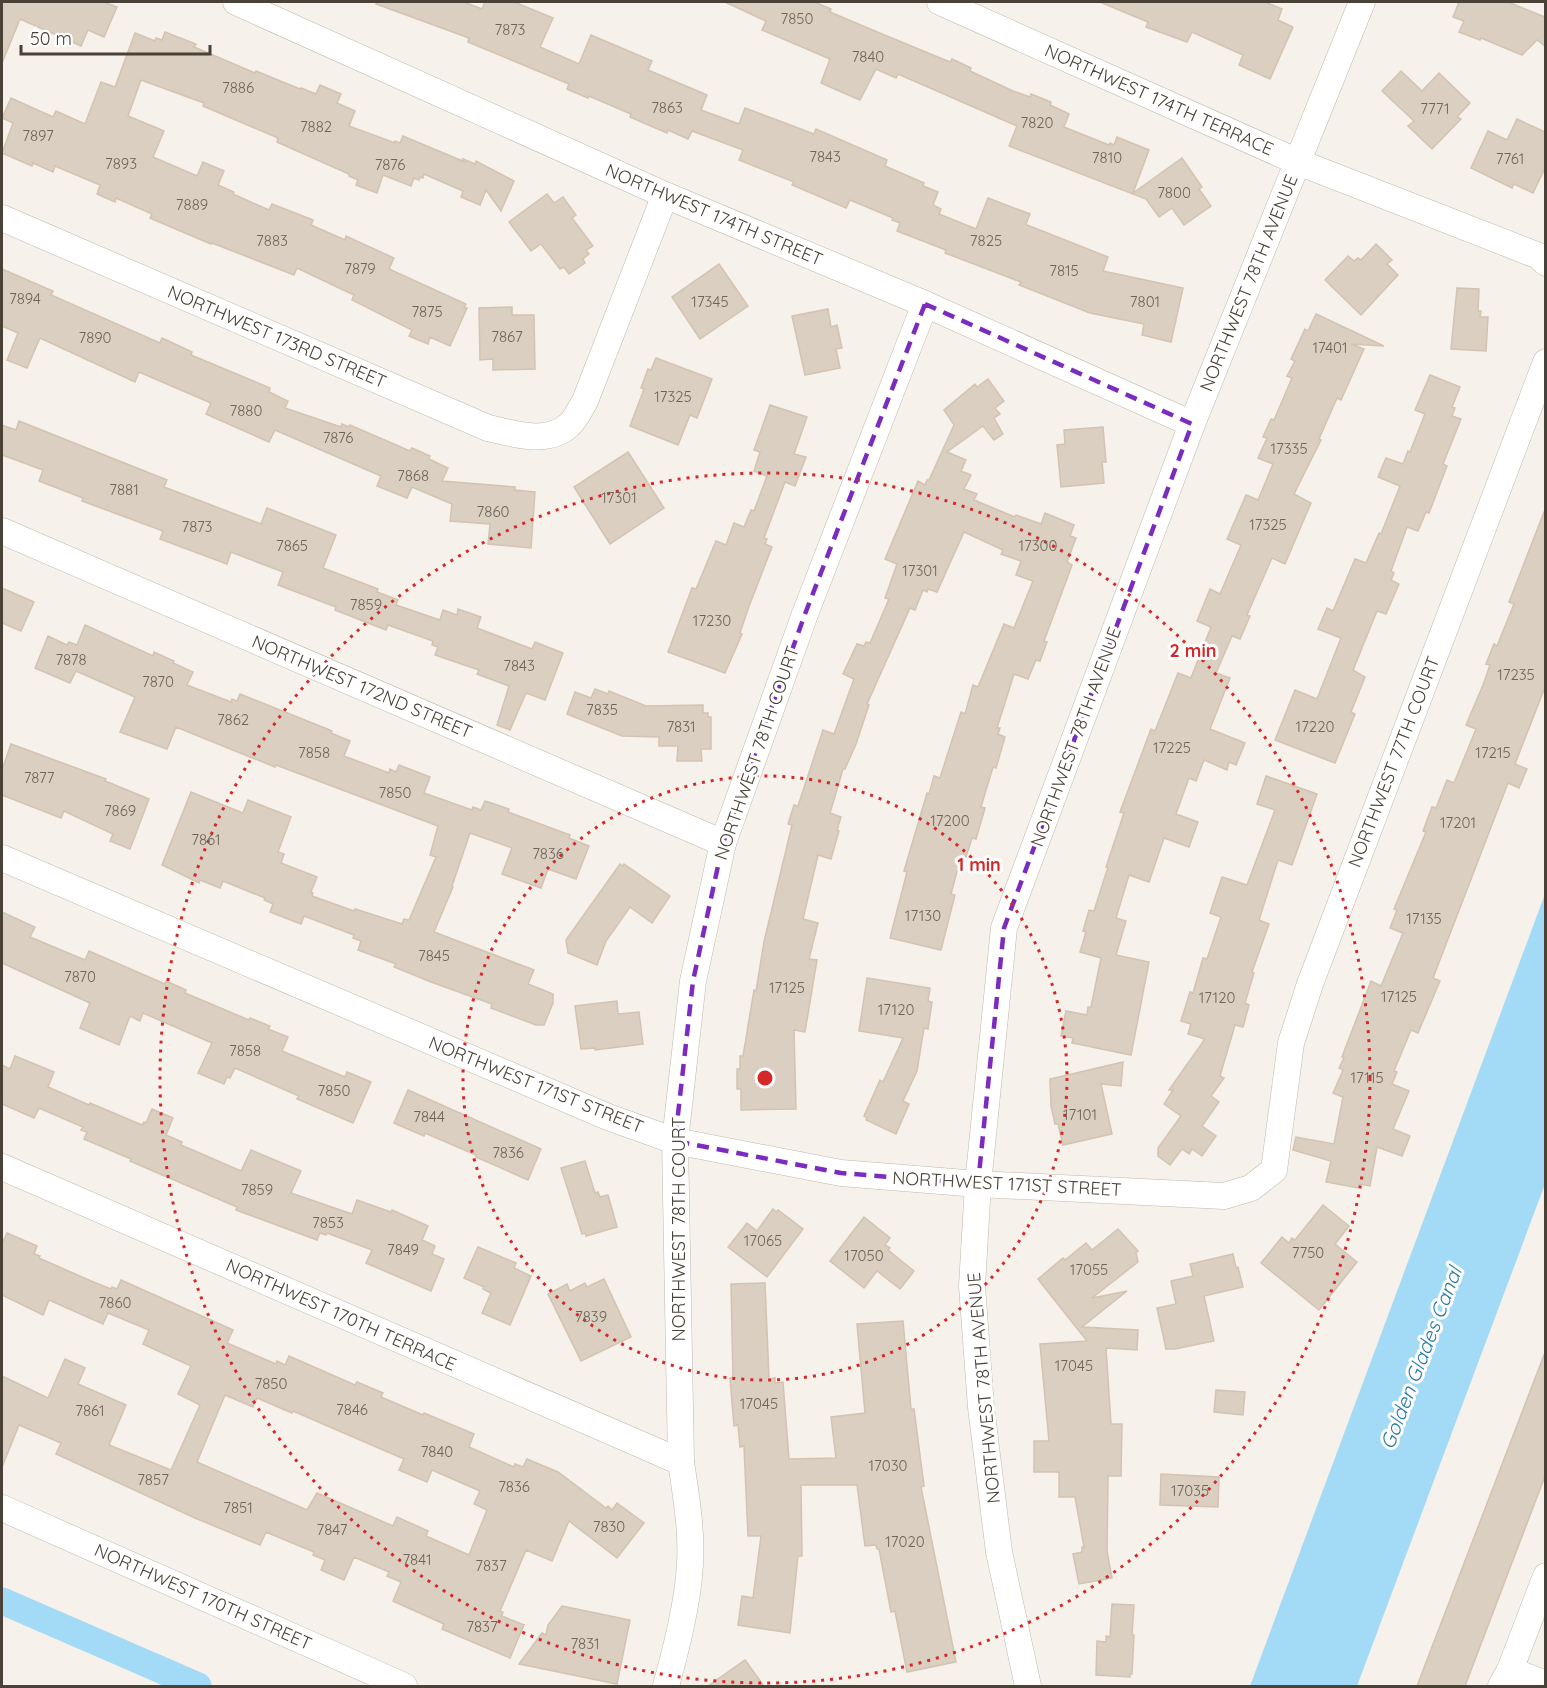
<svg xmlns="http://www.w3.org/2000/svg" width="1547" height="1688" font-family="Quicksand,sans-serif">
<rect width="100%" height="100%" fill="#f6f1ea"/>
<path fill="#a3daf5" d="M1545 894V1184L1357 1686H1250Z"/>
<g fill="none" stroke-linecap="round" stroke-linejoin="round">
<path stroke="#a3daf5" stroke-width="27" d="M2 1601 198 1686"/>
</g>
<g fill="#dbcfc1" stroke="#d3c3b1" stroke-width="1.5" fill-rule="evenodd">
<path d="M2 2H104L117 7 104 37 88 30 81 46 20 19 2 63Z"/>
<path d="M376 2H464L482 9 485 2H514L553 18 540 47 579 64 591 35 652 61 648 70 707 95 701 110 739 124 745 108 814 134 816 129 887 160 885 166 924 183 923 186 938 192 933 205 941 209 939 214 976 229 988 198 1030 214 1026 224 1027 225 1108 257 1103 271 1183 288 1171 342 1142 335 1144 324 1090 313 1019 285 1021 282 945 253 946 250 897 231 900 223 892 220 893 218 850 200 846 208 792 185 794 182 739 160 743 150 692 131 688 139 668 130 667 133 630 117 631 114 589 96 588 98 567 89 569 84 468 42 469 38 376 4Z"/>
<path d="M725 2H814L831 9 830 12 882 34 950 62 952 59 971 68 970 71 1013 91 1030 97 1031 94 1051 102 1050 105 1069 114 1064 127 1109 145 1110 143 1114 145 1117 137 1149 150 1133 193 1182 158 1202 187 1199 189 1211 206 1184 225 1172 208 1159 217 1146 199 1009 146 1017 126 898 74 896 78 876 69 860 100 821 83 830 59 762 30 766 21Z"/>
<path d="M1102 2H1265L1282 9 1278 20 1293 27 1270 79 1239 65 1243 55 1192 32 1187 42 1146 27 1148 22 1102 3Z"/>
<path d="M1459 2H1508L1545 17V46L1537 40 1522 55 1481 38 1480 40 1459 32 1464 21 1453 17Z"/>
<path d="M165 32 196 44 194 47 255 73 256 71 300 89 301 88 316 94 320 85 341 94 337 103 355 111 349 126 395 143V141L400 143 403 136 465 162 463 159 475 164 476 161 514 181 501 211 486 190 480 205 461 197 463 191 424 174 423 178 420 177 419 180 414 178 411 186 383 175 377 193 356 185 358 180 349 176V174L277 142 278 138 203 106 204 103 141 80 128 116 164 131 153 157 197 176 203 162 224 171 218 185 234 192 233 194 269 210 272 204 313 220 311 225 345 240 346 236 394 258 389 269 466 304 464 308H467L450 346 430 337 428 344 409 336 412 330 352 300 354 295 297 268 294 275 212 243 211 244 150 218 152 214 116 198 115 202 97 194 100 185 55 166 53 172 33 163 32 166 2 153 13 123 2 118 11 98 53 117 56 111 85 124 101 82 115 87 135 33 155 41 156 38 162 40Z"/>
<path d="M1401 71 1422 91 1439 73 1470 103 1457 117 1461 119 1432 149 1408 126 1414 121 1382 91Z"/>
<path d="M1517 119 1545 132V168L1533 193 1514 184 1512 188 1471 168 1488 131 1507 140Z"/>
<path d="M547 194 554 203 563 197 576 215 572 218 593 246 586 250 589 254 583 259 585 263 569 274 564 267 560 269 541 244 531 251 509 222Z"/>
<path d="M1376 244 1392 260 1387 264 1398 275 1361 315 1325 280 1348 256 1354 261 1358 258 1361 260Z"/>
<path d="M719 264 748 306 700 339 672 297Z"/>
<path d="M2 269 53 291 51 295 160 343 162 338 192 352 191 355 270 388 269 392 288 401 285 408 341 427 342 424 349 427 350 425 410 451 412 448 430 456 429 459 448 468 442 481 515 487V490L535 492 531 548 488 544 490 524 450 521 452 504 412 487 407 498 377 486 381 476 275 430 269 442 206 414 211 403 139 372 135 382 40 338 27 368 7 360 18 333 2 326Z"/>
<path d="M1457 288 1479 289 1478 311H1481L1480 317H1488L1486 351 1451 349Z"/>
<path d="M512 307V315H534L535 369 493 370V359L480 360 479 308Z"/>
<path d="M828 309 831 327 837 325 842 348 836 349 840 368 805 375 792 316Z"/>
<path d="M1316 314 1384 346 1351 344 1364 349 1341 400 1337 398 1319 439 1321 440 1294 494 1311 503 1285 564 1272 558 1247 615 1250 616 1240 639 1232 636 1216 673 1230 678 1210 729 1245 743 1236 765 1229 762 1227 770 1204 760 1196 781 1189 778 1176 814 1198 822 1189 847 1164 838 1149 882 1129 875 1116 918 1126 921 1116 955 1149 962 1131 1055 1072 1043 1073 1038 1061 1036 1066 1011 1087 1015 1088 1007H1091L1101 958 1080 952 1086 932 1083 931 1089 910 1094 911 1108 867H1106L1124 813 1120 812 1151 729 1155 731 1178 673 1191 678 1211 627 1197 621 1210 589 1220 594 1241 545 1227 539 1246 495 1258 500 1273 464 1258 458 1267 438 1263 437 1271 419 1274 420 1292 378 1287 376 1295 361 1291 359 1305 329 1308 331Z"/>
<path d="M656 358 712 379 697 418 690 415 678 445 630 426 644 389 641 388 648 369 651 370Z"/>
<path d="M1430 375 1460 387 1452 407 1455 408 1452 416 1461 419 1443 464 1447 466 1429 513 1426 512 1418 531 1407 527 1391 571 1394 573 1391 580 1399 584 1386 614 1377 611 1353 670 1365 677 1351 712 1355 714 1335 763 1275 740 1295 690 1317 699 1341 638 1318 629 1327 608 1333 611 1355 559 1366 563 1379 533 1381 534 1400 486 1378 477 1386 458 1403 464 1408 451 1410 452 1425 414 1415 410Z"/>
<path d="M988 379 1004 401 995 408 1000 414 994 418 1003 434 994 440 983 426 947 452 966 460 961 471 971 475 964 489 977 494 974 500 1015 517 1016 515 1041 524 1045 513 1074 525 1070 536 1076 538 1067 562 1072 565 1044 641 1047 642 1040 661 1036 660 1028 679 1014 674 997 728H1000L998 734 1005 737 996 768 993 767 981 807 985 808 976 839 972 838 966 857 961 856 951 894 955 895 941 950 890 938 907 872 904 871 927 793 929 794 934 776 940 778 961 712 965 714 973 685 978 687 1004 624 1014 628 1033 581 1016 575 1021 561 1001 554 1003 550 964 532 937 592 928 589 927 592 923 590 915 610 910 608 867 704 869 705 856 744 845 769H843L830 813 841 817 837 830 839 831 831 859 818 855 803 919 818 923 809 959 817 960 805 1032 794 1030 796 1109 741 1110V1089H737V1069H740V1056H743L754 990 756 991 764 942 792 825 788 824 794 805 798 806 823 730 834 734 854 679 843 674 857 644 864 646 866 642 870 643 889 599 885 598 897 564 885 559 918 481 925 485 927 480H929L954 425 944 410 975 384 977 387Z"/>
<path d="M770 405 807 417 794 454 806 457 795 486 785 482 764 538 767 539 765 544 772 547 748 609 740 633 742 634 725 673 668 652 692 588 696 589 716 541 726 545 734 523 744 527 751 510 754 511 767 476 754 471 760 452 754 450Z"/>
<path d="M19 421 167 480 164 487 261 524 267 508 336 535 323 568 378 589 377 592 398 600 396 605 440 620 443 610 457 615 458 609 481 617 477 628 532 649 535 642 563 653 545 700 526 693 510 730 497 725 509 686 477 674 479 670 435 655 438 647 432 645 433 641 388 625 386 630 335 610 336 607 278 585 283 572 231 552 227 564 160 539 163 531 82 501 83 498 39 481 43 470 2 455V425L16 430Z"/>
<path d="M1103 427 1106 462H1102L1104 483 1061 487 1057 445 1065 444 1064 430Z"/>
<path d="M628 452 664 508 610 544 574 487Z"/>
<path d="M1544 512 1545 513V687L1515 764 1527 769 1519 788 1508 783 1433 978 1440 981 1418 1033 1411 1030 1394 1071 1397 1072 1392 1084 1409 1091 1393 1129 1410 1136 1402 1156 1377 1147 1370 1186 1359 1184 1358 1188 1326 1182 1331 1161 1293 1150 1296 1137 1334 1144 1343 1097 1333 1093 1343 1070 1339 1068 1344 1058 1342 1057 1371 981 1381 986 1403 933 1390 928 1397 910 1394 909 1426 832 1423 831 1432 807 1436 808 1447 780 1454 783 1476 729 1466 725 1483 685 1490 665 1486 664 1494 644 1497 646 1514 604 1509 602Z"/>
<path d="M2 588 34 602 21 631 2 623Z"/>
<path d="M85 625 153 656 154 652 174 661 173 663 193 672 187 685 231 702 232 699 237 701 240 694 332 731 331 733 350 741 344 756 389 773 390 769 396 772 399 765 430 777 424 793 472 810 473 807 481 810 485 801 509 809 508 812 570 835 569 838 589 846 576 879 548 869 541 888 502 874 512 848 470 833 452 886 453 887 434 932 534 970 528 984 553 994V1003L544 1025H536L491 1008 492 1004 431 982 394 967 396 964 358 950 361 941 353 938 354 935 304 916 301 924 270 912 273 904 264 900 265 898 223 881 220 888 200 880 199 883 162 865 191 792 243 813 248 800 291 817 278 852 284 854 281 863 317 877 311 892 313 893 312 896 354 911 355 909 402 924 404 919 409 920 436 857 430 855 438 826 276 765 275 767 176 727 167 749 120 732 135 697 76 671 70 683 35 668 48 636 67 645 69 642 77 645Z"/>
<path d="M595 689 608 694 609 691 646 706 703 705V713H708V717H711V749H701L702 761H677L678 746H659V737L622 736 567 714 575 692 591 698Z"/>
<path d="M11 744 106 779 105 781 149 799 130 849 110 841 113 834 64 811 61 818 2 795V770Z"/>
<path d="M1266 776 1317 794 1292 865 1278 860 1259 920 1269 924 1252 972 1254 973 1245 1003 1249 1005 1243 1027 1235 1025 1220 1076 1224 1078 1211 1096 1219 1102 1202 1126 1216 1136 1202 1156 1192 1149 1189 1154 1182 1149 1170 1165 1158 1156V1148L1181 1116 1164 1104 1173 1090H1169L1205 1039 1188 1034 1191 1024 1181 1021 1190 992 1193 993 1203 958 1207 959 1221 917 1210 913 1222 877 1247 885 1275 810 1257 804Z"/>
<path d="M620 864 623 866 624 864 670 896 652 923 630 907 606 941 597 965 568 953 566 940Z"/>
<path d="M2 912 35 927 30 937 85 960 89 951 165 984 166 981 186 990 185 993 249 1020 250 1018 270 1026 268 1029 288 1037 282 1051 345 1077 347 1072 371 1082 353 1123 297 1099 299 1096 235 1068 230 1078 227 1077 224 1084 198 1073 212 1043 143 1013 140 1021 130 1016 119 1045 80 1028 90 1003 2 963Z"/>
<path d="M867 978 930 988 928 1001 932 1002 928 1029 924 1028 917 1071 903 1101 909 1104 896 1134 866 1120 867 1118 864 1116 880 1080 883 1082 903 1038 859 1031Z"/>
<path d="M617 1001 618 1014 639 1012 643 1044 595 1050V1048L581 1049 575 1006Z"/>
<path d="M15 1056 54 1072 48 1087 89 1105 90 1103 142 1125 144 1122 146 1123 152 1109 173 1118 166 1135 182 1142 181 1145 241 1171 251 1150 301 1171 291 1193 352 1214 357 1200 391 1212 392 1210 428 1226 422 1240 435 1246 432 1254 444 1259 431 1291 366 1263 372 1250 327 1233 326 1235 320 1233 317 1240 236 1210 237 1207 130 1161 131 1159 84 1139 87 1132 81 1130 83 1127 39 1108 34 1118 2 1104V1065L10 1069Z"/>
<path d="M1123 1062 1121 1086 1101 1084 1112 1134 1063 1145 1058 1124H1055L1051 1106 1050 1079Z"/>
<path d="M408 1090 541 1149 528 1180 476 1157V1155L425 1133 424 1136 394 1123Z"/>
<path d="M585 1161 595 1193 598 1192 600 1197 608 1195 617 1227 586 1236 585 1233 582 1234 561 1168Z"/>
<path d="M1323 1205 1349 1226 1335 1244 1357 1262 1319 1310 1261 1263 1282 1237 1289 1243 1292 1238 1295 1240Z"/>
<path d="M773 1209 776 1212 778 1210 803 1229 767 1277 728 1247 747 1223 757 1231Z"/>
<path d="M864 1217 890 1238 885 1245 890 1248 888 1250 914 1271 900 1289 877 1271 864 1288 830 1261Z"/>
<path d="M1118 1229 1138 1251 1136 1252 1138 1262 1092 1298 1127 1291 1082 1327 1138 1330 1137 1350 1106 1348 1111 1424H1122L1121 1476H1108L1107 1551 1112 1578 1079 1584 1073 1554 1082 1552V1547H1084L1075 1497H1059V1472H1034V1441H1049L1040 1344 1087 1341 1038 1279 1063 1258 1065 1260 1086 1243 1092 1250Z"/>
<path d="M7 1233 37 1246 34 1254 40 1256 39 1258 91 1281 111 1289 112 1287 117 1289 121 1280 233 1330 227 1343 276 1364 277 1361 285 1365 289 1356 355 1385 357 1382 383 1393 381 1397 423 1415 424 1413 474 1434 469 1447 514 1467 515 1464 523 1467 527 1459 558 1472 606 1508 608 1506 612 1510 617 1503 644 1523 617 1558 569 1521 552 1561 526 1550 500 1611 503 1612 502 1616 524 1625 510 1658 442 1629 444 1624 393 1601 401 1582 387 1576 389 1572 354 1557 344 1580 321 1570 325 1560 313 1555 314 1552 266 1532 260 1545 195 1518 56 1454 61 1443 19 1425 2 1467V1376L48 1398 65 1359 85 1368 78 1384 126 1405 109 1445 171 1470 200 1405 178 1394 191 1366 143 1344 149 1330 108 1313 103 1324 49 1300 43 1315 2 1295V1244ZM225 1395 253 1407 257 1398 292 1413 293 1411 404 1459 399 1470 427 1482 432 1470 480 1491 474 1504 487 1510 469 1555 426 1536 428 1531 397 1517 393 1526 317 1493 307 1510 197 1462Z"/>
<path d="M478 1247 516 1263 514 1268 531 1276 510 1325 482 1313 491 1293 483 1289 484 1287 464 1278Z"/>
<path d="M1233 1254 1236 1268 1238 1267 1243 1287 1204 1296 1214 1341 1175 1349H1166L1157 1308 1176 1304 1171 1281 1193 1276 1190 1264Z"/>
<path d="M604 1279 631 1337 581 1361 548 1294 567 1284 570 1291 585 1283 587 1287Z"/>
<path d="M765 1283 769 1379 775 1378V1383L783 1382 789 1459 836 1458 831 1417 865 1413 857 1324 903 1321 911 1409H914L924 1486 921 1487 956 1662 907 1672 895 1611 891 1612 879 1549H877L876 1545 865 1546 857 1485H801L802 1556H798L790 1633 738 1625 742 1596 753 1598 761 1536H748L744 1446 740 1447 738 1425 734 1426 730 1378H733L731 1284Z"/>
<path d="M1544 1355H1545V1476L1465 1686H1417Z"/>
<path d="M1216 1390 1245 1392 1243 1415 1214 1412Z"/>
<path d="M1161 1474 1219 1477 1218 1507 1160 1505Z"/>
<path d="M1112 1604 1134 1605 1132 1635H1134L1132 1674H1130V1677L1096 1675 1097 1641 1106 1642V1636L1110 1637Z"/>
<path d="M562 1606 630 1620 617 1684 519 1664 542 1633 546 1635 548 1625Z"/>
<path d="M745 1660 764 1686H708Z"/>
</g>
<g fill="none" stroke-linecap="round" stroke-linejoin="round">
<defs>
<g id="minor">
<path d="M236 2 665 195 925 304 1192 424"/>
<path d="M940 2 1298 162 1539 256 1546 263"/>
<path d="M2 218 488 428C514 434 548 445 569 425 576 419 580 409 585 401L665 195"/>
<path d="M2 531 723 843"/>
<path d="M2 858 608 1117 675 1141 841 1173 978 1184 1224 1196 1251 1188 1274 1170 1291 1043 1310 984 1546 362"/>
<path d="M2 1167 681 1462"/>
<path d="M2 1508 404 1686"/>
<path d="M1510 1670 1546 1684"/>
<path d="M666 1686C676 1649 688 1603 690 1564 692 1530 686 1496 681 1462L675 1141 693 981 723 843 805 614 925 304"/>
<path d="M1028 1686 999 1552 981 1407 972 1286 978 1184 1004 928 1192 424 1362 2"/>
<path d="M1501 1686 1510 1670 1546 1576"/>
</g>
</defs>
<use href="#minor" stroke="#c2b8ab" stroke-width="27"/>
<use href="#minor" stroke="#fff" stroke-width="26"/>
</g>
<path fill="none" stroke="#7b2cbf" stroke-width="4.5" stroke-dasharray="12 8" stroke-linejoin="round" d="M925 304 1192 424 1004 928 978 1184 841 1173 675 1141 693 981 723 843 805 614Z"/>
<g fill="none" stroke="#d62828" stroke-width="3" stroke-dasharray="3 6">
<circle cx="765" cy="1078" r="302"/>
<circle cx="765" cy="1078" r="605"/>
</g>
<g text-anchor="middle" stroke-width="6" stroke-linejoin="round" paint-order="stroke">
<g font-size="15" fill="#6e645a">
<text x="797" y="24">7850</text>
<text x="510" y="35">7873</text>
<text x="868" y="62">7840</text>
<text x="238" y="93">7886</text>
<text x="667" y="113">7863</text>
<text x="1435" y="114">7771</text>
<text x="1037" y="128">7820</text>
<text x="316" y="132">7882</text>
<text x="38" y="141">7897</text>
<text x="825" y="162">7843</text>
<text x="1107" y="163">7810</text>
<text x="1510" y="164">7761</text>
<text x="121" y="169">7893</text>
<text x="390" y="170">7876</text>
<text x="1174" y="198">7800</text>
<text x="192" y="210">7889</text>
<text x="272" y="246">7883</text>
<text x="986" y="246">7825</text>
<text x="360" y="274">7879</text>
<text x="1064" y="276">7815</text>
<text x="25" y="304">7894</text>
<text x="710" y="307">17345</text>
<text x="1145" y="307">7801</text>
<text x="427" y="317">7875</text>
<text x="507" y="342">7867</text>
<text x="95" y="343">7890</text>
<text x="1330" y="353">17401</text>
<text x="673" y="402">17325</text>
<text x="246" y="416">7880</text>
<text x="338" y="443">7876</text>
<text x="1289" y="454">17335</text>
<text x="413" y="481">7868</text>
<text x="124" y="495">7881</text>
<text x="619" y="503">17301</text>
<text x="493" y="517">7860</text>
<text x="1268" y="530">17325</text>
<text x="197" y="532">7873</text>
<text x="292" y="551">7865</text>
<text x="1038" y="551">17300</text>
<text x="920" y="576">17301</text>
<text x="366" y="610">7859</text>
<text x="712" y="626">17230</text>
<text x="71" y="665">7878</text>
<text x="519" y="671">7843</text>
<text x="1516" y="680">17235</text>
<text x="158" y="687">7870</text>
<text x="602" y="715">7835</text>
<text x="233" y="725">7862</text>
<text x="681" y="732">7831</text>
<text x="1315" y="732">17220</text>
<text x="1172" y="753">17225</text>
<text x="314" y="758">7858</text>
<text x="1493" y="758">17215</text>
<text x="39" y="783">7877</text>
<text x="395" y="798">7850</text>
<text x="120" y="816">7869</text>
<text x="950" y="826">17200</text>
<text x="1458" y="828">17201</text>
<text x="206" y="845">7861</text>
<text x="548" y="859">7836</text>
<text x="923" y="921">17130</text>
<text x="1424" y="924">17135</text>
<text x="434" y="961">7845</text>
<text x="80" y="982">7870</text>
<text x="787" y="993">17125</text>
<text x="1399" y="1002">17125</text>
<text x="1217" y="1003">17120</text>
<text x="896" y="1015">17120</text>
<text x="245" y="1056">7858</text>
<text x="1367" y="1083">17115</text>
<text x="334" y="1096">7850</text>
<text x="1080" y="1120">17101</text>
<text x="429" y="1122">7844</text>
<text x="508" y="1158">7836</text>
<text x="257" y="1195">7859</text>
<text x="328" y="1228">7853</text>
<text x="763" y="1246">17065</text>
<text x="403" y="1255">7849</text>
<text x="1308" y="1258">7750</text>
<text x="864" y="1261">17050</text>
<text x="1089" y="1275">17055</text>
<text x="115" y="1308">7860</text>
<text x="591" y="1322">7839</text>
<text x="1074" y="1371">17045</text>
<text x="271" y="1389">7850</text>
<text x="759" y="1409">17045</text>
<text x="352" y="1415">7846</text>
<text x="90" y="1416">7861</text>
<text x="437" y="1457">7840</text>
<text x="888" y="1471">17030</text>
<text x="153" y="1485">7857</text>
<text x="514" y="1492">7836</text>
<text x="1190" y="1496">17035</text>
<text x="238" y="1513">7851</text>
<text x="609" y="1532">7830</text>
<text x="332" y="1535">7847</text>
<text x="905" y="1547">17020</text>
<text x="417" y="1565">7841</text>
<text x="491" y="1571">7837</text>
<text x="482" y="1632">7837</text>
<text x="585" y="1649">7831</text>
</g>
<g font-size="18" fill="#4a4137" stroke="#fff">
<text transform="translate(1159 100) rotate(24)" y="6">NORTHWEST 174TH TERRACE</text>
<text transform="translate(714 215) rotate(23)" y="6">NORTHWEST 174TH STREET</text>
<text transform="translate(1249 283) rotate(-68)" y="6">NORTHWEST 78TH AVENUE</text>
<text transform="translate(277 337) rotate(23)" y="6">NORTHWEST 173RD STREET</text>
<text transform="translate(362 687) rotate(23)" y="6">NORTHWEST 172ND STREET</text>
<text transform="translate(1076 737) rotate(-70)" y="6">NORTHWEST 78TH AVENUE</text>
<text transform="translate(757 753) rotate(-71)" y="6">NORTHWEST 78TH COURT</text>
<text transform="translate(1394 762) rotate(-69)" y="6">NORTHWEST 77TH COURT</text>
<text transform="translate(536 1085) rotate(22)" y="6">NORTHWEST 171ST STREET</text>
<text transform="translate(1007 1184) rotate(3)" y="6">NORTHWEST 171ST STREET</text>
<text transform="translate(679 1229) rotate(-90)" y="6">NORTHWEST 78TH COURT</text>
<text transform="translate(341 1315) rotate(24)" y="6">NORTHWEST 170TH TERRACE</text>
<text transform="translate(984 1388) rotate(-95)" y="6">NORTHWEST 78TH AVENUE</text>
<text transform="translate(203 1597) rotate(24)" y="6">NORTHWEST 170TH STREET</text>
</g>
<g font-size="20" font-style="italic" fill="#2579a4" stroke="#fff">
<text transform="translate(1421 1358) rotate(-69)" y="7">Golden Glades Canal</text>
</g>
</g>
<circle cx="765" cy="1078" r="9" fill="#d62828" stroke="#fff" stroke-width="3"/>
<g font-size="18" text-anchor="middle" font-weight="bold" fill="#d62828" stroke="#fff" stroke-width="6" stroke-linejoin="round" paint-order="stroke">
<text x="1193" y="657">2 min</text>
<text x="979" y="871">1 min</text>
</g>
<rect width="1547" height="1688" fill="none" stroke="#4a4137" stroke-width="6"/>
<path d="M21 45v9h189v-9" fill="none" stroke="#4a4137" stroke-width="3"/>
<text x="30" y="45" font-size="18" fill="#4a4137" stroke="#ffffff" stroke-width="4.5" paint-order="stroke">50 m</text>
</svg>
